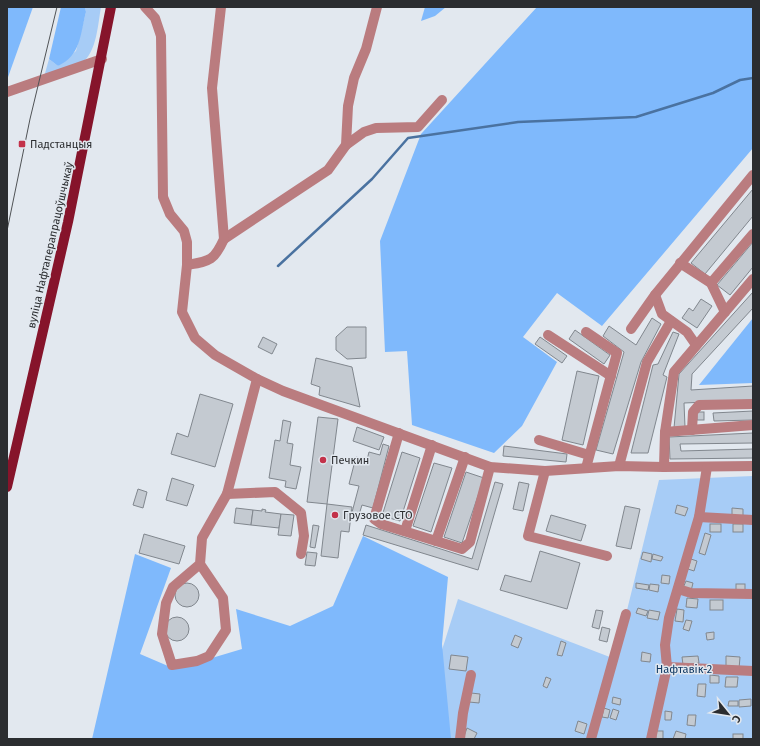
<svg xmlns="http://www.w3.org/2000/svg" width="760" height="746" font-family="'Fira Sans',sans-serif">
<rect width="100%" height="100%" fill="#e2e8ef"/>
<g fill="#a7ccf6">
<path d="M85 7H101C98 23 97 52 82 63 72 70 56 73 44 77L49 59 58 66 76 51 86 12Z"/>
<path d="M753 476V739H440L431 685 458 599 615 659 659 480Z"/>
</g>
<g fill="#7fb9fc">
<path d="M7 7H33L7 80Z"/>
<path d="M61 7H85L86 12C80 35 81 55 58 66L49 59Z"/>
<path d="M425 7H446L435 16 421 21Z"/>
<path d="M537 7H753V148L602 326 557 293 523 337 557 362 522 426 494 453 412 425 407 351 385 352 380 241 421 134Z"/>
<path d="M753 318V383L699 385Z"/>
<path d="M363 536 448 577 442 644 451 739H92L135 554 171 568 140 654 175 669 242 649 236 609 290 626 333 606Z"/>
</g>
<g fill="none" stroke-linecap="round" stroke-linejoin="round">
<path stroke="#4a72a0" stroke-width="2.5" d="M278 266 372 179 408 138 518 122 636 117 713 93 740 80 753 78"/>
</g>
<g fill="#c4cad1" stroke="#81878e">
<path d="M753 189V216L705 274 691 263Z"/>
<path d="M753 242V267L730 295 717 285Z"/>
<path d="M753 292V308L692 374 691 390 753 386V400L684 403 685 427 674 428 679 374Z"/>
<path d="M701 299 712 306 697 328 682 318 689 308 693 311Z"/>
<path d="M652 318 661 324 641 362 613 454 596 450 624 352 603 336 609 326 636 345Z"/>
<path d="M347 327H366V358L347 359 336 350V337Z"/>
<path d="M575 330 610 355 604 364 569 339Z"/>
<path d="M673 332 679 334 663 375 667 377 648 453H631L653 365 658 364Z"/>
<path d="M263 337 277 344 272 354 258 347Z"/>
<path d="M540 337 567 356 562 363 535 344Z"/>
<path d="M316 358 352 367 360 407 319 395 320 387 311 384Z"/>
<path d="M577 371 599 376 583 445 562 440Z"/>
<path d="M200 394 233 404 215 467 171 454 177 433 188 437Z"/>
<path d="M753 411V420L714 421 713 413Z"/>
<rect x="697" y="412" width="7" height="8"/>
<path d="M318 417 338 419 327 504 307 502Z"/>
<path d="M283 420 291 422 287 443 293 444 290 465 301 467 296 489 285 487 286 481 269 478 275 440 280 441Z"/>
<path d="M357 427 384 437 379 450 353 441Z"/>
<path d="M753 433V443L680 444 681 451 753 449V458L670 459 669 437Z"/>
<path d="M383 444 389 446 373 508 362 505 358 518 351 516 359 486 349 484 356 457 367 460 369 452 380 455Z"/>
<path d="M504 446 567 454 566 462 503 456Z"/>
<path d="M402 452 420 458 400 521 382 516Z"/>
<path d="M434 463 452 468 431 532 413 526Z"/>
<path d="M466 472 484 478 462 543 444 537Z"/>
<path d="M172 478 194 485 187 506 166 500Z"/>
<path d="M495 482 503 484 478 570 363 535 366 525 472 559Z"/>
<path d="M519 482 529 484 523 511 513 509Z"/>
<path d="M138 489 147 492 143 508 133 505Z"/>
<path d="M327 504 352 507 349 532 341 531 338 558 321 556Z"/>
<path d="M677 505 688 508 685 516 675 513Z"/>
<path d="M625 506 640 509 631 549 616 546Z"/>
<path d="M236 508 253 510 251 525 234 523Z"/>
<path d="M732 508 743 509V517H732Z"/>
<path d="M262 509 266 510 265 512 281 514 279 528 251 525 253 510 262 511Z"/>
<path d="M281 514 294 515 291 536 278 535Z"/>
<path d="M551 515 586 525 581 541 546 531Z"/>
<rect x="710" y="524" width="11" height="8"/>
<rect x="733" y="524" width="10" height="8"/>
<path d="M313 525 319 526 315 548 310 547Z"/>
<path d="M705 533 711 535 705 555 699 553Z"/>
<path d="M144 534 185 546 179 564 139 553Z"/>
<path d="M540 551 580 563 567 609 500 590 505 575 531 582Z"/>
<path d="M307 552 317 553 315 566 305 565Z"/>
<path d="M643 552 652 554 651 562 641 559Z"/>
<path d="M653 554 663 557 661 561 652 559Z"/>
<path d="M691 559 697 561 694 571 688 569Z"/>
<path d="M662 575 670 576 669 584 661 583Z"/>
<path d="M686 581 693 583 691 591 683 588Z"/>
<circle cx="187" cy="595" r="12"/>
<path d="M636 583 649 585 648 590 636 588Z"/>
<path d="M650 584 659 585 658 592 649 590Z"/>
<rect x="736" y="584" width="9" height="8"/>
<path d="M687 598 698 599 697 608 686 607Z"/>
<rect x="710" y="600" width="13" height="10"/>
<path d="M638 608 648 611 646 616 636 613Z"/>
<path d="M677 609 684 610 683 622 675 621Z"/>
<path d="M596 610 603 611 599 629 592 627Z"/>
<path d="M649 610 660 612 658 620 647 618Z"/>
<circle cx="177" cy="629" r="12"/>
<path d="M686 620 692 621 689 631 683 629Z"/>
<path d="M602 627 610 629 607 642 599 640Z"/>
<path d="M714 632V639L707 640 706 633Z"/>
<path d="M515 635 522 638 518 648 511 645Z"/>
<path d="M561 641 566 643 562 656 557 655Z"/>
<path d="M642 652 651 654 650 662 641 661Z"/>
<path d="M451 655 468 657 466 671 449 669Z"/>
<path d="M698 656 699 663 683 665 682 657Z"/>
<path d="M726 656 740 657 739 669 726 668Z"/>
<path d="M710 675 719 676V683H710Z"/>
<path d="M546 677 551 679 547 688 543 686Z"/>
<path d="M726 677H738L737 687H725Z"/>
<path d="M698 684H706L705 697 697 696Z"/>
<path d="M471 693 480 694 479 703 469 702Z"/>
<path d="M613 697 621 699 620 705 612 703Z"/>
<path d="M751 699V706L739 707V700Z"/>
<path d="M729 701H738V706H728Z"/>
<path d="M604 708 610 710 608 718 602 717Z"/>
<path d="M613 709 619 711 616 720 610 718Z"/>
<path d="M665 711 672 712 671 720H665Z"/>
<path d="M688 715H696L695 726 687 725Z"/>
<path d="M578 721 587 724 584 734 575 731Z"/>
<path d="M467 728 477 733 474 739H463Z"/>
<rect x="656" y="731" width="7" height="8"/>
<path d="M676 731 686 734 685 739H673Z"/>
<rect x="733" y="734" width="10" height="5"/>
</g>
<g fill="none" stroke-linecap="round" stroke-linejoin="round">
<g stroke="#ba7c7f" stroke-width="10">
<path d="M145 7 155 18 161 36 163 197 170 214 184 231 187 242V265L182 312 195 338 215 355 257 379 283 391 490 467 545 471 619 466 664 467 753 466"/>
<path d="M7 92 102 59"/>
<path d="M346 145 364 132 376 128 418 127 442 100"/>
<path d="M224 239 328 170 346 145 348 106 354 78 366 49 377 7"/>
<path d="M680 263 711 283 725 312"/>
<path d="M187 265C210 261 214 261 224 239L212 88 221 7"/>
<path d="M711 283 753 234"/>
<path d="M655 295 662 314 687 332 696 345"/>
<path d="M631 329 655 295 753 175"/>
<path d="M548 335 611 376"/>
<path d="M692 430 693 412 699 405 753 404"/>
<path d="M665 432 753 425"/>
<path d="M399 433 374 519 381 524 462 549 470 542 490 467"/>
<path d="M539 440 589 455"/>
<path d="M619 466 647 362 671 321"/>
<path d="M664 467 665 432 674 372 753 279"/>
<path d="M586 468 617 353 586 332"/>
<path d="M545 471 528 536 607 556"/>
<path d="M227 494 275 492 301 513 304 536 301 554"/>
<path d="M699 517 753 520"/>
<path d="M405 531 432 445"/>
<path d="M436 541 465 457"/>
<path d="M200 564 173 587 166 603 162 634 172 665 197 661 209 656 226 630 223 598 200 564 202 538 227 494 257 379"/>
<path d="M678 589 691 593 753 594"/>
<path d="M667 667 753 671"/>
<path d="M460 739 463 713 471 675"/>
<path d="M591 739 626 614"/>
<path d="M651 739 667 667 665 645 669 618 699 517 707 467"/>
</g>
<path stroke="#86142b" stroke-width="10" d="M7 487 68 222 111 7"/>
<path stroke="#505356" stroke-width="1" d="M7 231 30 119 57 7"/>
</g>
<g fill="#c3324a" stroke="#e2e8ef" stroke-width="1.5">
<rect x="18" y="140" width="8" height="8" rx="2"/>
<circle cx="323" cy="460" r="4"/>
<circle cx="335" cy="515" r="4"/>
</g>
<g text-anchor="middle" stroke-width="3" stroke-linejoin="round" paint-order="stroke">
<g font-size="11" fill="#2b2d30" stroke="#e2e8ef" text-anchor="start">
<text x="30" y="148">Падстанцыя</text>
<text x="331" y="464">Печкин</text>
<text x="343" y="519">Грузовое СТО</text>
</g>
<g font-size="11" fill="#2b2d30" stroke="#e2e8ef">
<text transform="translate(50 245) rotate(-77)" y="4">вуліца Нафтаперапрацоўшчыкаў</text>
</g>
<g font-size="11" fill="#0f3862" stroke="#e2e8ef">
<text x="684" y="673">Нафтавік-2</text>
</g>
</g>
<rect width="760" height="746" fill="none" stroke="#2b2d30" stroke-width="16"/>
<g transform="translate(728 714) rotate(120)" stroke="#e2e8ef" stroke-width="3" paint-order="stroke">
<path d="M0-3L7 15L0 10L-7 15Z" fill="#2b2d30"/>
<text y="-6" font-size="11" font-weight="bold" text-anchor="middle" fill="#2b2d30">С</text>
</g>
</svg>
